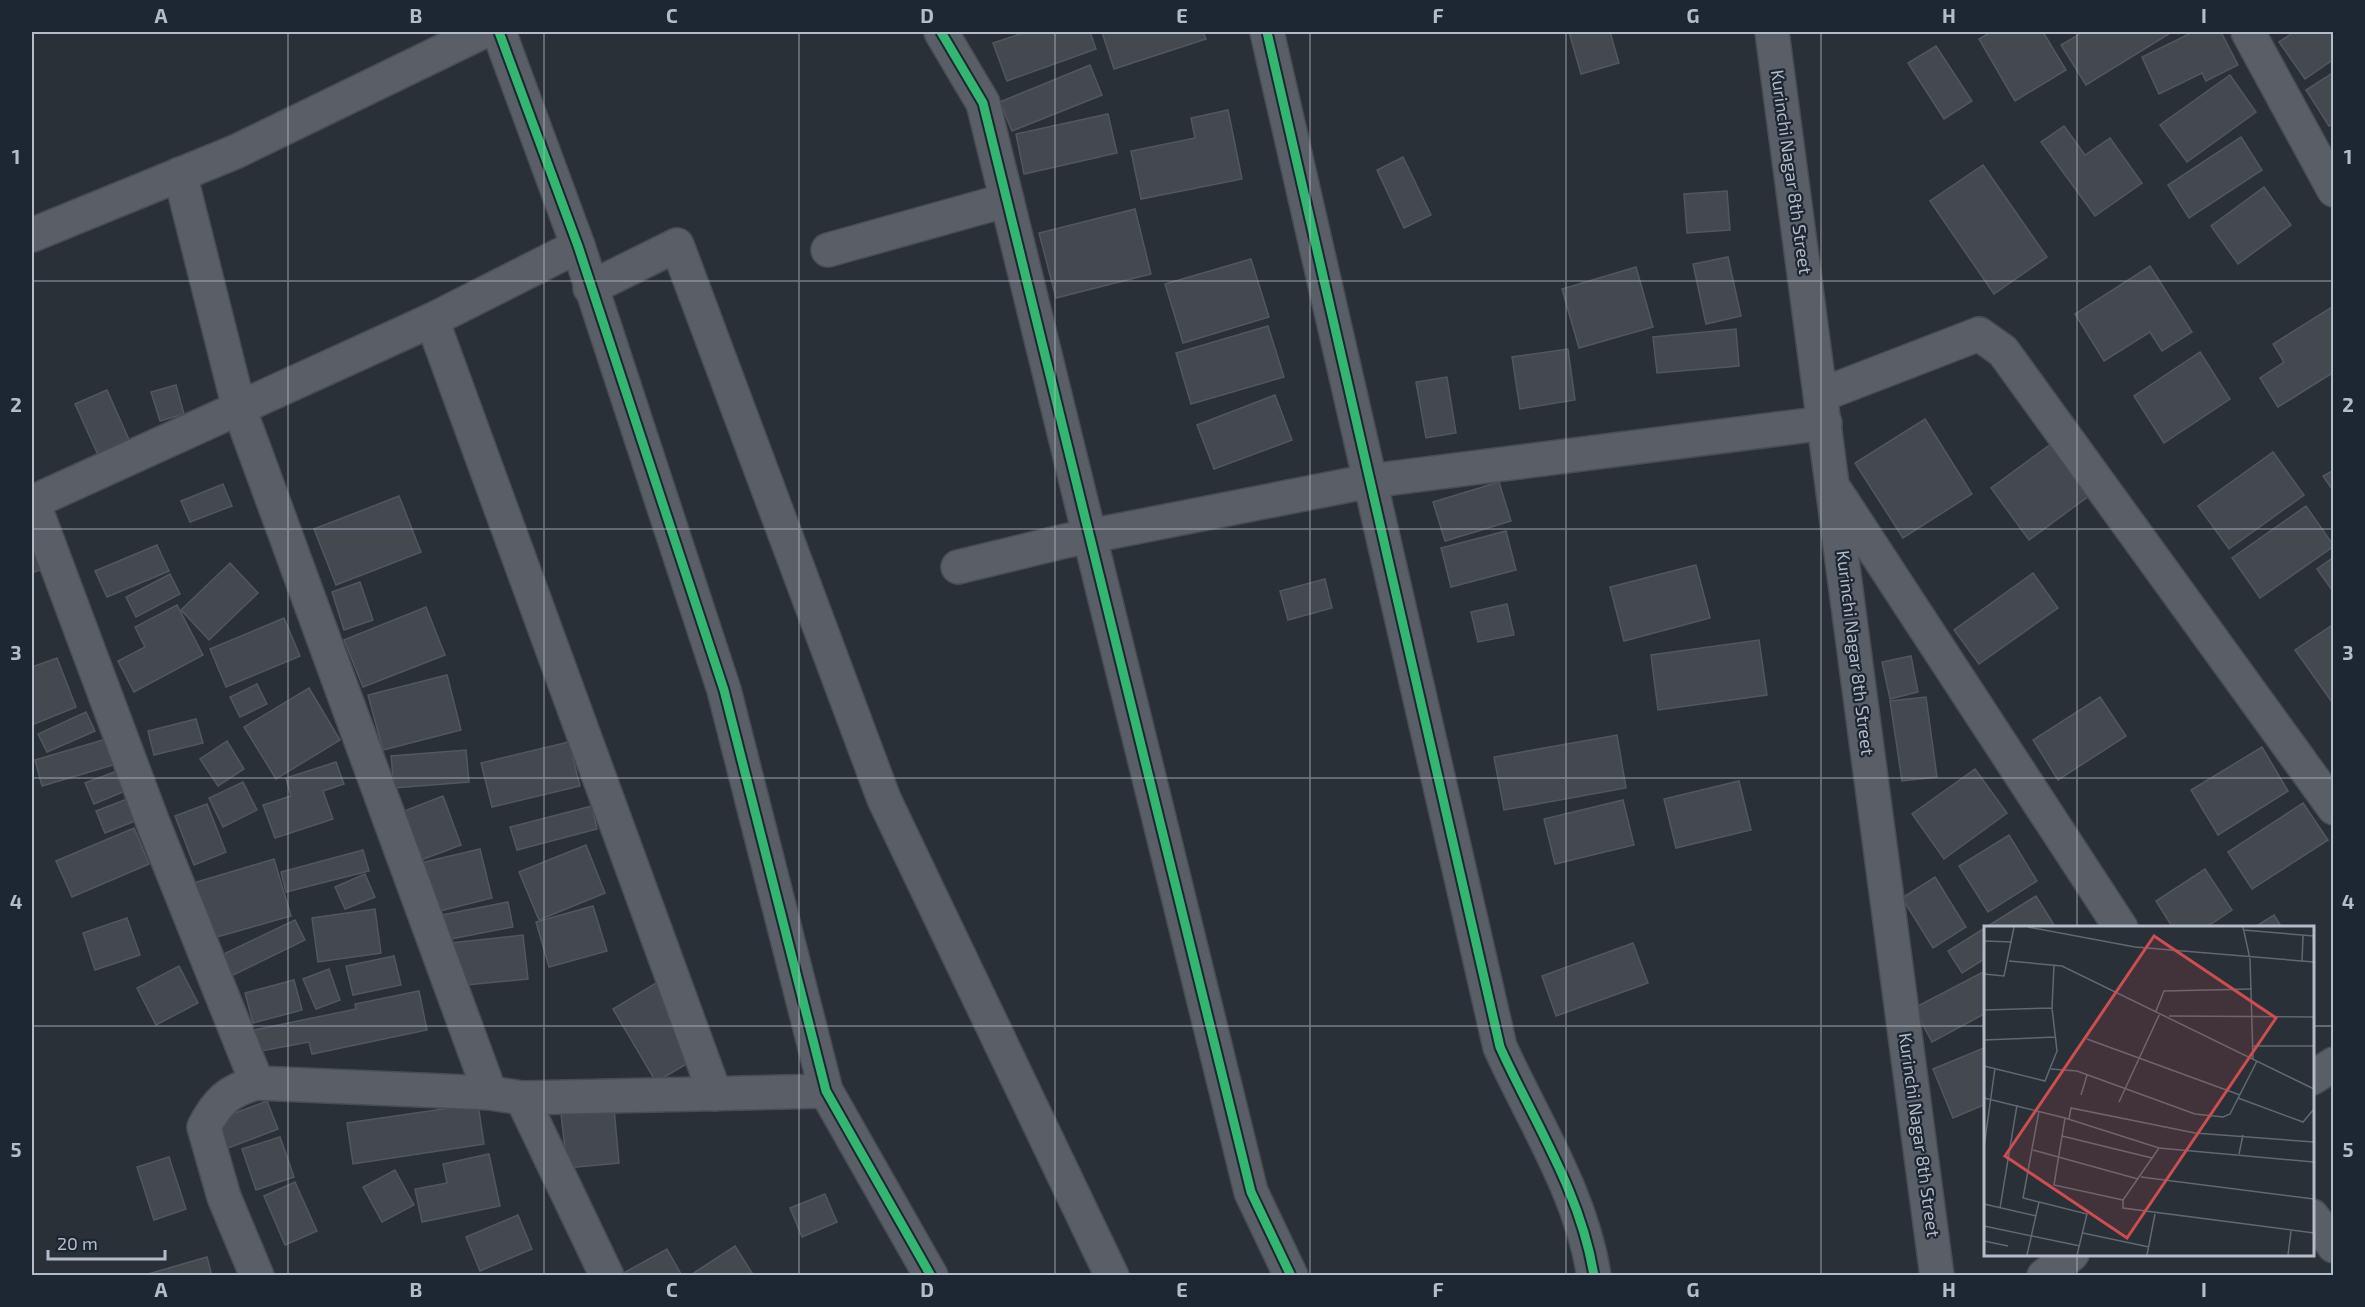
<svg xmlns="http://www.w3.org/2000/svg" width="2365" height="1307" font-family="'Exo 2',sans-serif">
<rect width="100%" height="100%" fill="#2a3038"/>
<g fill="#444950" stroke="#52575f" stroke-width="1.5">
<path d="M1026 32H1090L1096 49 1007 81 993 43Z"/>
<path d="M1102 32H1203L1206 39 1114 69Z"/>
<path d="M1569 32H1610L1619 63 1581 74Z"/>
<path d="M1991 32H2043L2066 70 2015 101 1979 39Z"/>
<path d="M2083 32H2172L2086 85 2061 45Z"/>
<path d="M2193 32H2221L2238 65 2206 81 2202 73 2159 94 2142 57Z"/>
<path d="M2294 32H2334V59L2305 79 2279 42Z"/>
<path d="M1936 46 1972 101 1944 119 1908 63Z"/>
<path d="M1090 65 1102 95 1012 131 1000 102Z"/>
<path d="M2334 72V123L2329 126 2306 90Z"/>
<path d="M2230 75 2256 112 2187 162 2160 125Z"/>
<path d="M1228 110 1242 179 1141 199 1131 151 1195 138 1191 118Z"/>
<path d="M1108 114 1117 153 1024 174 1016 134Z"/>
<path d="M2064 126 2085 155 2110 138 2142 183 2095 216 2041 142Z"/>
<path d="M2241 137 2262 170 2189 218 2168 185Z"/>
<path d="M1403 157 1431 215 1404 228 1377 170Z"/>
<path d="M1983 165 2047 257 1994 294 1930 201Z"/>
<path d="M2264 187 2291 225 2238 264 2211 226Z"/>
<path d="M1727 191 1730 230 1687 233 1684 194Z"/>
<path d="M1135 209 1151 274 1056 298 1039 233Z"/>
<path d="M1728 257 1741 316 1706 324 1693 264Z"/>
<path d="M1251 259 1269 317 1183 343 1165 284Z"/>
<path d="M2150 266 2192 332 2162 351 2150 332 2104 361 2075 314Z"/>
<path d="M1636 267 1653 327 1579 348 1562 289Z"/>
<path d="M2332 307 2334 372 2278 407 2260 378 2284 362 2273 344Z"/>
<path d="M1268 326 1284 377 1191 404 1176 353Z"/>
<path d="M1736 329 1739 366 1657 373 1653 337Z"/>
<path d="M1568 349 1575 400 1520 409 1512 357Z"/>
<path d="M2200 352 2230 399 2164 443 2134 396Z"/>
<path d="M1447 377 1456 433 1426 438 1416 382Z"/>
<path d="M176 385 184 414 160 421 151 392Z"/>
<path d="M107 390 131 444 99 457 75 404Z"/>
<path d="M1275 395 1292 440 1214 469 1197 425Z"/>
<path d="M1925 419 1972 494 1903 538 1855 463Z"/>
<path d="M2059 438 2097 490 2029 540 1991 488Z"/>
<path d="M2273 452 2304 495 2229 549 2198 506Z"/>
<path d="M2334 470V492L2323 476Z"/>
<path d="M1499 482 1511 521 1445 541 1433 502Z"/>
<path d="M223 484 232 506 190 522 181 501Z"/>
<path d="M399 496 421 552 336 585 314 529Z"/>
<path d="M2306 506 2334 546 2260 598 2232 558Z"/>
<path d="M1506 531 1516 570 1451 587 1441 548Z"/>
<path d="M157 545 169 571 107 597 95 571Z"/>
<path d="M32 546 42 569 32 573Z"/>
<path d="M2334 557V593L2317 569Z"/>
<path d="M230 563 258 593 209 640 181 610Z"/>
<path d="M1696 565 1710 618 1624 641 1610 587Z"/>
<path d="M2033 573 2058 608 1979 664 1954 630Z"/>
<path d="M170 574 180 594 136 617 126 597Z"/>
<path d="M1325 579 1332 608 1288 620 1280 591Z"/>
<path d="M360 582 373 620 344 630 332 592Z"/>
<path d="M1507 604 1514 635 1478 642 1471 612Z"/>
<path d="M177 605 203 655 134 692 118 661 145 647 135 627Z"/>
<path d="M426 607 445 655 363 687 344 640Z"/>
<path d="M284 618 300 656 226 687 210 649Z"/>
<path d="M2334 624V705L2295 650Z"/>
<path d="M1759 640 1767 695 1658 710 1651 655Z"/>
<path d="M1911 656 1918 692 1890 699 1882 662Z"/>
<path d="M57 658 76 707 32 725V667Z"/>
<path d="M447 675 461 730 383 750 368 695Z"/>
<path d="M257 684 267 704 240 717 230 697Z"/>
<path d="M309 688 340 740 276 779 244 727Z"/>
<path d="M1926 697 1937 777 1902 781 1890 701Z"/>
<path d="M2100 697 2126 736 2058 780 2033 740Z"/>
<path d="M86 712 95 731 47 752 38 734Z"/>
<path d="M196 719 203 743 154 755 148 731Z"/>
<path d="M1617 735 1626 788 1504 810 1494 757Z"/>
<path d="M113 737 120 763 42 786 35 760Z"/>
<path d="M227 741 244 769 218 786 200 759Z"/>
<path d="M569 742 580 786 492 807 481 763Z"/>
<path d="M2262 747 2288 791 2218 835 2191 790Z"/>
<path d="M466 750 469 782 394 788 391 756Z"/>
<path d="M336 762 344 784 323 791 333 819 275 838 263 805 291 796 286 778Z"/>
<path d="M1975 769 2007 813 1944 859 1912 814Z"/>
<path d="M117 771 125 791 94 804 85 783Z"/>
<path d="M1739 781 1751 830 1676 848 1664 799Z"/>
<path d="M243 782 257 810 223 827 209 798Z"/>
<path d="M443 796 461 845 421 860 402 812Z"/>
<path d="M127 799 135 821 105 833 96 811Z"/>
<path d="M1623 800 1634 845 1555 864 1544 819Z"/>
<path d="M2303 803 2328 840 2252 889 2228 852Z"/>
<path d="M207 804 226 852 194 865 175 816Z"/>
<path d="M592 806 597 829 517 850 510 827Z"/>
<path d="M134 828 149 864 72 897 56 861Z"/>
<path d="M2009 835 2037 881 1988 912 1959 866Z"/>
<path d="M586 845 605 893 539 920 519 872Z"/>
<path d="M480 849 492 898 428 914 416 864Z"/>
<path d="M363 850 369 871 286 892 281 872Z"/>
<path d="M274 859 291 916 206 940 190 884Z"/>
<path d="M2205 869 2232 910 2205 928H2173L2156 901Z"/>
<path d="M365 874 375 897 345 909 335 887Z"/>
<path d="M1935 877 1966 927 1933 948 1902 898Z"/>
<path d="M2036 896 2056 928H1986V958L1962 973 1948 951Z"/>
<path d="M508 902 513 927 440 941 436 916Z"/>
<path d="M593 906 607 951 549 967 536 922Z"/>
<path d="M375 909 381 953 318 962 312 918Z"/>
<path d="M2274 915 2282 928H2253Z"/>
<path d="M127 918 140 955 95 970 83 933Z"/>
<path d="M295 920 305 940 221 981 211 960Z"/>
<path d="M523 935 528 979 456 986 451 943Z"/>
<path d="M1633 943 1648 983 1556 1016 1542 976Z"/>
<path d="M394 956 401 985 353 995 346 966Z"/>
<path d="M179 966 198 1003 156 1025 137 988Z"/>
<path d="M329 969 340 1000 316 1009 303 979Z"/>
<path d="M1985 971 1986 1013 1932 1042 1914 1008Z"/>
<path d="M294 980 302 1010 253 1023 245 993Z"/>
<path d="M656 983 700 1056 656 1082 613 1009Z"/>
<path d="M419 991 427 1030 312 1054 309 1042 250 1053 245 1032 356 1009 355 1004Z"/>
<path d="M1986 1047V1104L1953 1118 1933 1069Z"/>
<path d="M267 1101 278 1129 220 1151 209 1123Z"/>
<path d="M478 1104 484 1144 353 1164 347 1123Z"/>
<path d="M614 1108 619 1163 567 1168 561 1114Z"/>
<path d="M280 1137 294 1177 256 1190 242 1149Z"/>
<path d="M489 1154 500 1206 422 1222 415 1189 447 1183 443 1164Z"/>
<path d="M169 1157 186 1209 154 1220 137 1167Z"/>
<path d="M395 1170 414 1205 382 1222 363 1187Z"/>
<path d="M295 1182 317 1231 285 1245 264 1196Z"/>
<path d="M825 1194 837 1222 802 1237 790 1208Z"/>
<path d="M518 1215 532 1249 480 1271 466 1237Z"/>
<path d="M735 1246 754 1276H689Z"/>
<path d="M667 1249 681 1274 618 1276Z"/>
<path d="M207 1257 212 1276H141Z"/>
</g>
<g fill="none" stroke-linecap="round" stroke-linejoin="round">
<defs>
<g id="minor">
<path d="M499 32 578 246 724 690 826 1091 931 1276"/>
<path d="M941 32 983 103 1251 1192 1291 1276"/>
<path d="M1267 32 1500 1047C1534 1122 1581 1193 1594 1276"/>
<path d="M1772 32 1937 1276"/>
<path d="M2248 32 2334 190"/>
<path d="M180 174 239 408 490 1093"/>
<path d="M32 235 235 152 482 32"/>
<path d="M828 250 1007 200"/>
<path d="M590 288 677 245 884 799 1112 1276"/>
<path d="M432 320 715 1094"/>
<path d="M1820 391 1821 395 1979 334 2003 351 2334 808"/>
<path d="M1837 493 2121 928"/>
<path d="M958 567 1065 541 1370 481 1825 423"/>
<path d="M2312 1078 2334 1064"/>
<path d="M257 1083 153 823 33 502 432 320 578 246"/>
<path d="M522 1098 607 1276"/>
<path d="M2312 1216 2334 1246"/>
<path d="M257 1276 224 1197 204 1127C217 1102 229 1090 257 1083L490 1093 522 1098 826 1091"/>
<path d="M2044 1276 2072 1254"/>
</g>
</defs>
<use href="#minor" stroke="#484c53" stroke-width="36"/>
<use href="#minor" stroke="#5a5e66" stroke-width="33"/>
<defs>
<g id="cycleway">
<path d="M499 32 578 246 724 690 826 1091 931 1276"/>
<path d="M941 32 983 103 1251 1192 1291 1276"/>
<path d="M1267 32 1500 1047C1534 1122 1581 1193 1594 1276"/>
</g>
</defs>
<use href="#cycleway" stroke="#1d2633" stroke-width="13"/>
<use href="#cycleway" stroke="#33b770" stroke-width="9"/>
</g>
<path fill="none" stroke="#b4bcc9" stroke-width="1.5" stroke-opacity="0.55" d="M288 32V1276M544 32V1276M799 32V1276M1055 32V1276M1310 32V1276M1566 32V1276M1821 32V1276M2077 32V928M32 281H2334M32 529H2334M32 778H2334M32 1026H1986M2312 1026H2334M2077 1254V1276"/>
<g text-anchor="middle" stroke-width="4.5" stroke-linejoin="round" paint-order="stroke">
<g font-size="18" fill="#b4bcc9" stroke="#1d2633">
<text transform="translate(1791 172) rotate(82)" y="6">Kurinchi Nagar 8th Street</text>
<text transform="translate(1855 653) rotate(83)" y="6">Kurinchi Nagar 8th Street</text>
<text transform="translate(1919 1135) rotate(82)" y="6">Kurinchi Nagar 8th Street</text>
</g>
</g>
<g transform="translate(1984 926)">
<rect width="330" height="330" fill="#2a3038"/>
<path fill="none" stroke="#616872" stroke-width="1.5" d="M44 1 151 21 330 36M259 1 266 33 269 133M259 4 330 10M0 15 28 16M25 35 78 40 330 163M318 36 319 10M0 48 20 50 30 1M0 84 68 82M172 85 180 65 268 63M185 90 330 91M103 113 256 169M0 114 71 111M269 120H330M0 140 61 155 73 125 68 82 70 39M67 143 93 145 211 188 239 191 246 188 273 135M97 169 103 149M0 172 81 192 175 222 330 236M254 172 319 196 330 183M135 176 176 87M81 192 70 259 139 274M85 193 87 182 211 207 330 216M78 210 168 232M0 221 11 142M175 222 139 274V282L330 307M49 224 154 253M255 228 259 209M157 251 330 273M55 276 103 288 93 329M0 278 52 290M16 282 33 179M0 300 96 320M99 307 165 321M0 315 24 320M43 329 55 276 39 272 55 185M163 329 171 288M304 329 307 305"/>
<path fill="#ce4d50" fill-opacity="0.15" stroke="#ce4d50" stroke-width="3" d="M170 10 292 92 143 312 21 230Z"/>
<rect width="330" height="330" fill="none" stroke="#b4bcc9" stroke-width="3"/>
</g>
<rect width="2365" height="1307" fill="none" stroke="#1d2633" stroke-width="66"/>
<path d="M48 1250v9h117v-9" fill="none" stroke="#b4bcc9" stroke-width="3"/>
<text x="57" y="1250" font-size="18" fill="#b4bcc9" stroke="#1d2633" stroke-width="4.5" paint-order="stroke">20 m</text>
<rect x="33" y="33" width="2299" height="1241" fill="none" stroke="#b4bcc9" stroke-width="2"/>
<g font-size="20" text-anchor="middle" font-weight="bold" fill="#b4bcc9">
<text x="161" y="23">A</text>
<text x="416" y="23">B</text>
<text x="672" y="23">C</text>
<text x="927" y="23">D</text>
<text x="1182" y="23">E</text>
<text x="1438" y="23">F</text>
<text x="1693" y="23">G</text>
<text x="1949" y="23">H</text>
<text x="2204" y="23">I</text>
<text x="16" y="164">1</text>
<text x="2348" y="164">1</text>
<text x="16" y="412">2</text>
<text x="2348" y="412">2</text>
<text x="16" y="660">3</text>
<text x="2348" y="660">3</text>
<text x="16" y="909">4</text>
<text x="2348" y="909">4</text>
<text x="16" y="1157">5</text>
<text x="2348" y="1157">5</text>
<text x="161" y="1297">A</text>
<text x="416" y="1297">B</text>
<text x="672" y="1297">C</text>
<text x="927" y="1297">D</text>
<text x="1182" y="1297">E</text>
<text x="1438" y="1297">F</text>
<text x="1693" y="1297">G</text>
<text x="1949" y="1297">H</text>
<text x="2204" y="1297">I</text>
</g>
</svg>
